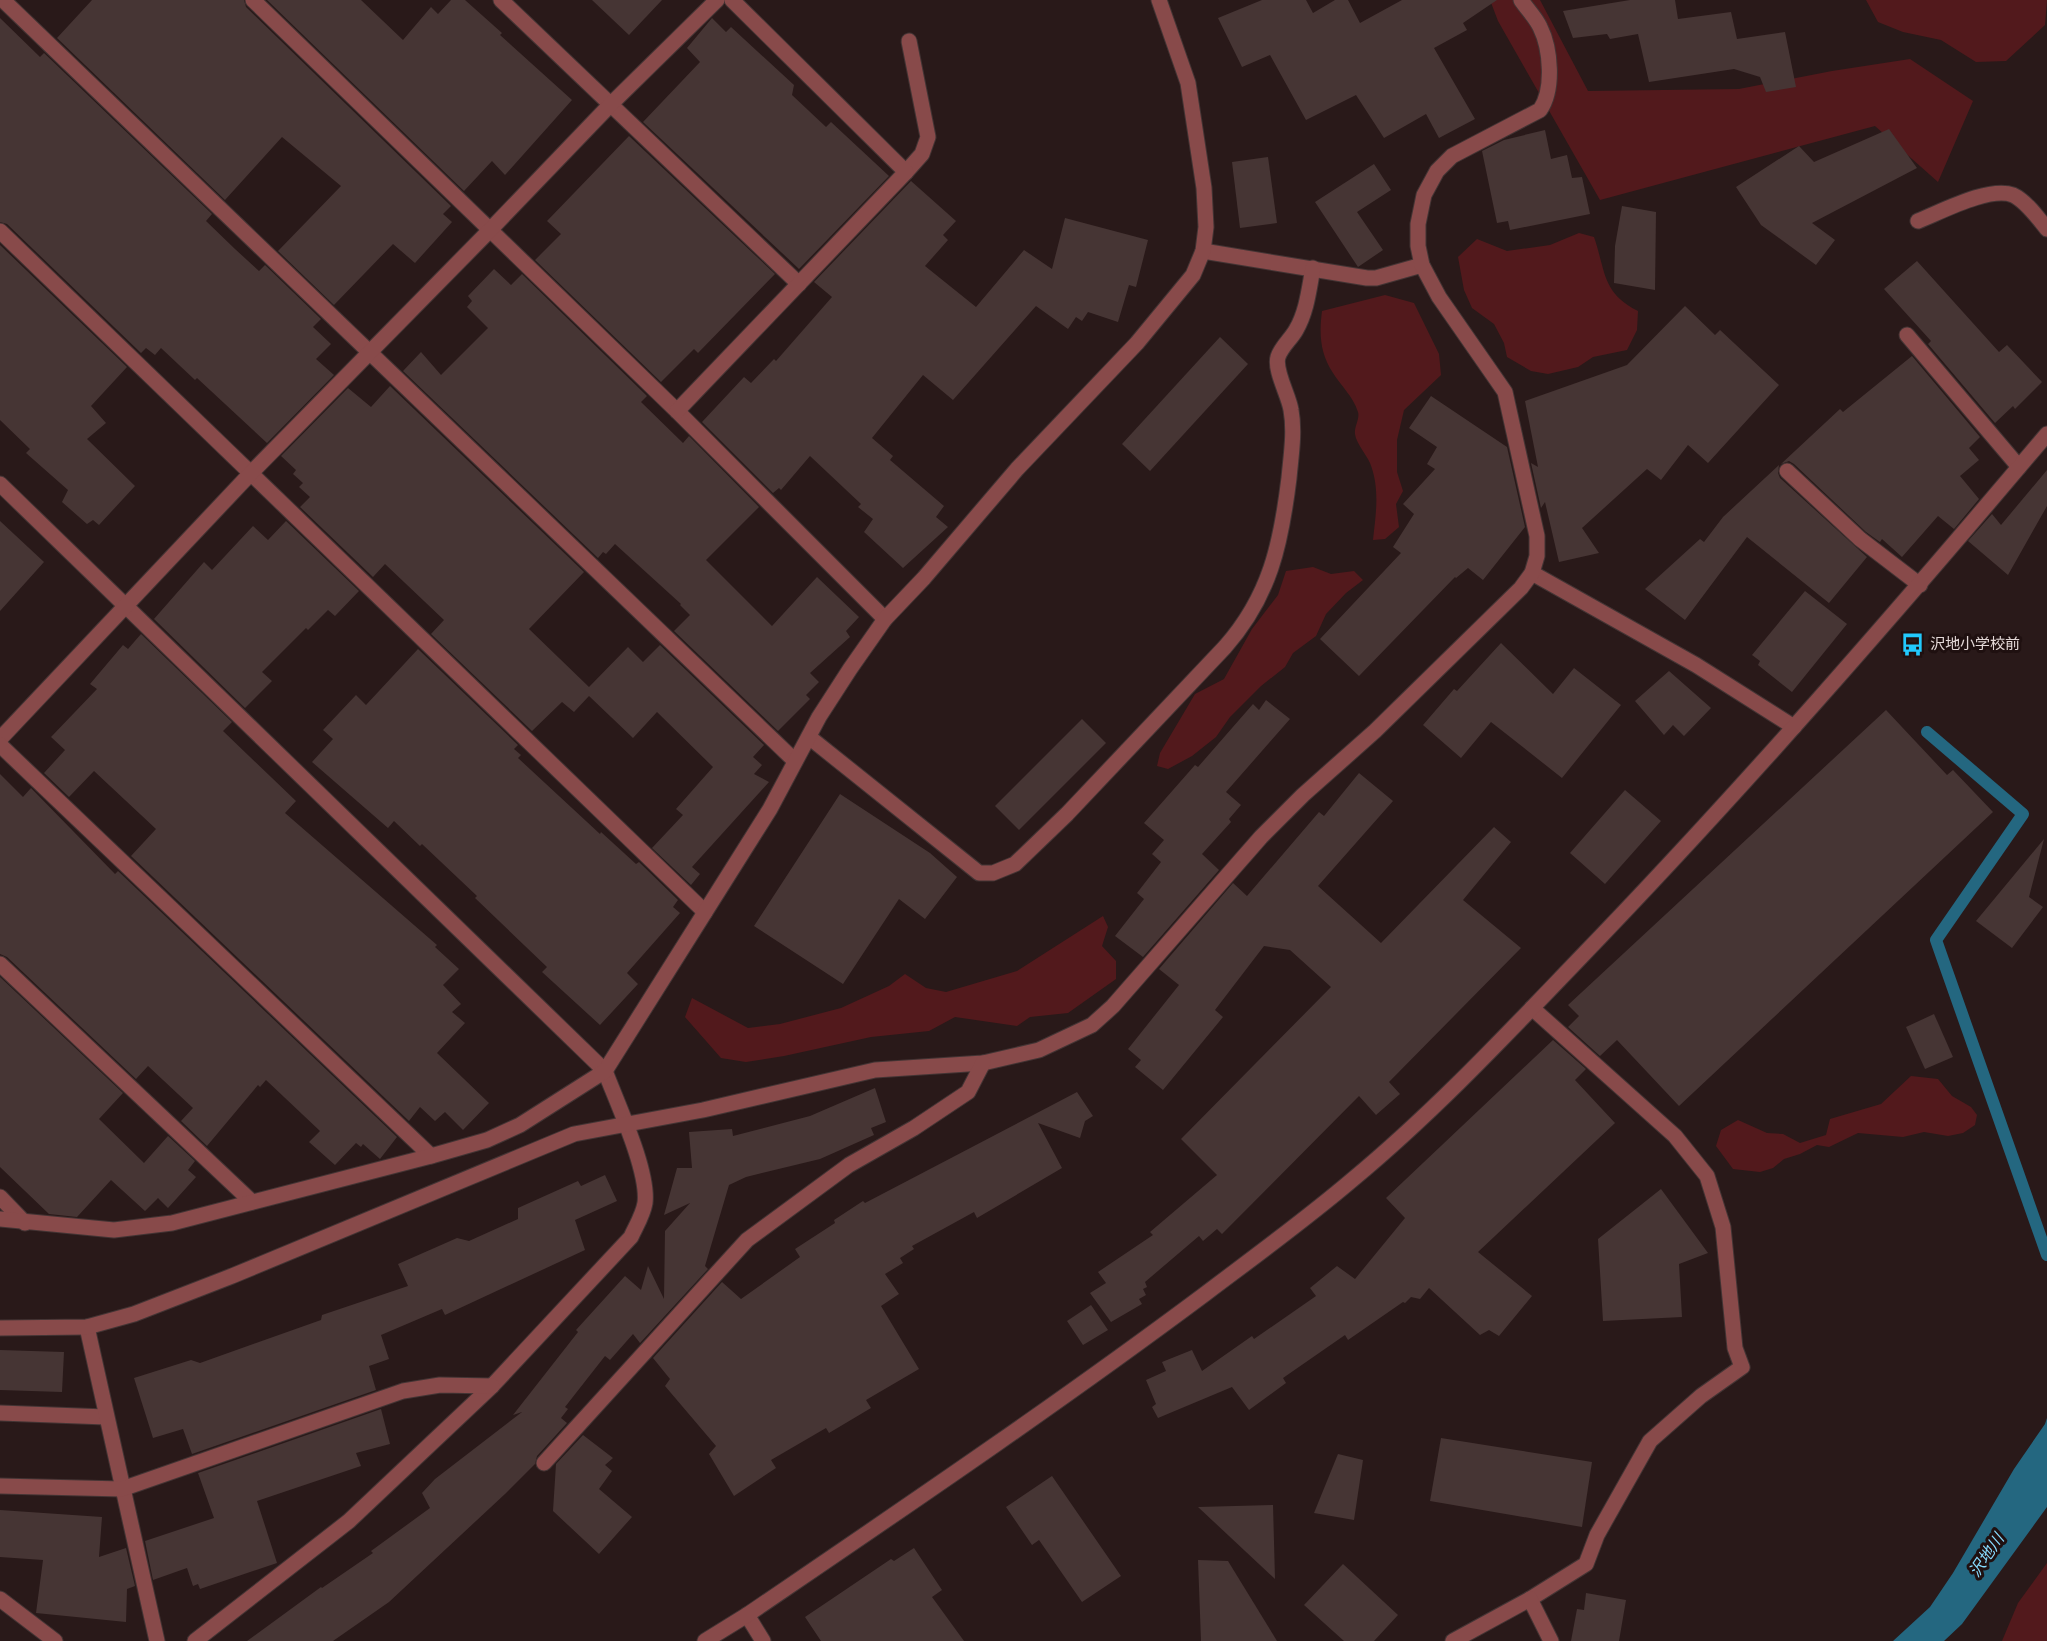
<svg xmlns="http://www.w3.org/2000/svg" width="2047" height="1641" font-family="Mulish,'Noto Sans JP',sans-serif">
<rect width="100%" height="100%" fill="#291919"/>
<g fill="#52191c">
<path d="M1490 0H1540L1588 91 1739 89 1832 71 1910 59 1973 101 1938 182 1875 126 1600 200 1498 21Z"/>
<path d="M1866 0H2047L2045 25 2006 61 1976 62 1941 40 1903 32 1878 22Z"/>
<path d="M1579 233 1594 237C1606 272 1602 293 1638 311L1637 330 1627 350 1593 357 1578 367 1548 374 1531 371 1507 357 1504 343 1494 324 1472 308 1464 290 1458 257 1477 239 1507 251 1550 245Z"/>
<path d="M1385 295 1414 303 1439 354 1441 375 1404 410 1397 440V472L1403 491 1396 504 1399 527 1385 539 1373 540C1376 513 1380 488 1370 463 1366 454 1356 443 1355 434 1354 427 1360 419 1358 412 1353 396 1341 386 1333 373 1320 353 1319 334 1322 311Z"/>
<path d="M1313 567 1331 574 1354 571 1363 580 1346 593 1326 614 1316 636 1293 653 1285 667 1261 686 1230 717 1216 737 1192 756 1168 769 1157 766 1160 753 1195 694 1224 679 1252 629 1278 595 1286 571Z"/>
<path d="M1103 916 1108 927 1102 946 1116 961V979L1068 1013 1030 1017 1017 1026 955 1017 929 1031 871 1037 784 1056 746 1062 721 1058 685 1017 692 998 748 1028 780 1024 841 1008 889 986 905 974 926 988 946 992 1017 971Z"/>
<path d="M1911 1076 1938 1079 1952 1096 1971 1107 1977 1115 1975 1125 1963 1133 1948 1136 1924 1132 1903 1137 1858 1133 1829 1147 1817 1145 1800 1154 1784 1159 1773 1168 1760 1172 1733 1169 1716 1146 1721 1130 1738 1120 1767 1133 1783 1134 1800 1143 1826 1135 1830 1119 1881 1104Z"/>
<path d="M2047 1563V1641H2002L2018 1603Z"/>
</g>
<path fill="#246780" d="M2047 1418V1507L1962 1624 1944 1641H1893L1930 1607 1953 1573 2014 1469 2045 1424Z"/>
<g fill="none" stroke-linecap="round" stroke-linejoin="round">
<path stroke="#246780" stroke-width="12" d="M1927 732 2023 814 1936 940 2047 1255"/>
</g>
<g fill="#463534">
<path d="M92 0H244L246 7 451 206 443 214 452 222 415 263 393 244 334 305 278 251 341 186 282 137 225 200 57 38Z"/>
<path d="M267 0H361L403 40 431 7 438 14 451 0H465L502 33 500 35 572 100 505 175 492 161 464 191Z"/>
<path d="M592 0H662L629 35Z"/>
<path d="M1262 0H1306L1313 13 1335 0H1348L1360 23 1402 0H1497L1463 23 1467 30 1434 48 1475 119 1439 138 1426 114 1384 138 1356 95 1306 120 1270 55 1242 67 1218 18Z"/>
<path d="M1630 0H1675L1678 19 1731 12 1737 39 1785 32 1796 87 1766 92 1760 77 1734 69 1649 82 1638 34 1610 39 1607 34 1573 38 1563 11Z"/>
<path d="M0 18 40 57 44 53 212 214 206 221 235 249 259 271 265 265 321 319 313 327 331 344 316 359 334 375 267 443 197 378 195 380 161 348 155 355 146 348 141 353 7 224 0 222Z"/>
<path d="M712 18 726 32 731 27 794 85 792 95 826 127 831 122 889 176 799 269 643 122 700 62 687 48Z"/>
<path d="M1889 129 1917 168 1812 223 1835 240 1816 265 1761 225 1736 187 1799 146 1814 162Z"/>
<path d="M1545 130 1551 159 1567 155 1572 178 1582 177 1590 214 1510 230 1508 221 1497 223 1482 151 1504 140Z"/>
<path d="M629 136 775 274 698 353 694 349 661 382 535 260 561 234 547 221Z"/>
<path d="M1268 157 1277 223 1240 228 1232 162Z"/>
<path d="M1374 164 1391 190 1357 212 1383 250 1358 267 1315 202Z"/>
<path d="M911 181 956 221 943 235 948 240 925 266 976 307 1024 250 1052 269 1065 218 1148 240 1136 287 1129 285 1118 322 1088 312 1082 321 1076 317 1068 329 1036 306 953 400 923 375 872 438 893 456 890 460 944 506 936 517 948 527 903 568 864 532 873 519 858 507 861 504 810 456 781 490 779 488 773 493 702 422 744 377 751 383 774 359 776 361 832 297 814 282Z"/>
<path d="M1622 206 1656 212 1655 290 1614 283 1615 246Z"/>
<path d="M0 245 127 367 91 406 106 423 87 439 135 486 99 525 93 520 87 524 62 502 68 490 26 453 30 449 0 420Z"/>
<path d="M1917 261 1999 352 2007 345 2042 382 2015 409 2013 406 1995 423 1928 344 1931 341 1884 289Z"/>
<path d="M494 269 511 285 522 274 647 396 641 402 683 443 689 436 759 507 706 560 772 626 817 577 859 617 846 631 850 637 810 673 819 682 806 695 810 699 778 731 674 631 690 615 680 605 681 604 615 544 606 554 603 552 598 558 403 371 421 352 441 375 488 328 467 307 472 301 468 296Z"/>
<path d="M1685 306 1715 335 1720 330 1779 385 1708 463 1688 445 1661 480 1647 469 1582 528 1599 553 1559 562 1545 502 1541 508 1531 463 1538 467 1525 401 1627 365Z"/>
<path d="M1220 337 1248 364 1150 471 1122 444Z"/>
<path d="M1912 356 1980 437 1969 448 1979 460 1960 476 1979 499 1954 529 1938 516 1902 557 1882 539 1880 542 1866 532 1794 464 1789 461 1781 464 1840 409 1843 412Z"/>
<path d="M390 386 584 572 529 629 589 687 628 647 643 662 660 645 764 745 753 757 762 765 754 774 769 782 692 867 700 874 691 885 652 848 683 815 676 809 713 767 657 712 633 738 589 696 574 712 562 702 532 731 431 634 444 620 385 564 373 577 300 507 310 497 299 487 303 483 293 474 296 470 281 456 348 388 371 407Z"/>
<path d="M1431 396 1507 447 1525 527 1483 580 1468 568 1456 578 1455 577 1359 676 1320 639 1401 553 1393 547 1414 514 1403 504 1435 469 1427 464 1437 447 1409 428Z"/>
<path d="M1779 465 1778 473 1780 478 1867 557 1829 603 1747 537 1685 620 1645 589 1700 539 1704 542 1723 517Z"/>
<path d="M2047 470V506L2008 575 1968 541 1992 514 2001 525Z"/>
<path d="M0 521 44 562 0 611Z"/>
<path d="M286 521 359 591 335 616 328 610 308 630 306 628 262 672 272 681 245 708 154 619 204 562 212 570 253 526 268 540Z"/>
<path d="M1805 591 1847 624 1792 692 1758 665 1760 661 1752 655Z"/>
<path d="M141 634 232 722 223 731 296 801 285 813 437 945 435 947 459 969 443 985 461 1004 452 1012 465 1023 437 1053 489 1103 463 1130 445 1112 435 1121 420 1107 409 1121 131 856 156 829 94 771 69 797 44 773 65 750 51 737 97 689 90 684 123 645 128 649Z"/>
<path d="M1501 643 1553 694 1574 668 1621 705 1562 778 1491 722 1461 758 1423 725 1454 689 1457 691Z"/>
<path d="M418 649 518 745 514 749 521 755 518 758 600 834 601 832 636 864 639 862 678 900 673 907 680 913 627 973 638 984 600 1025 542 972 547 967 475 898 477 896 422 844 420 846 394 821 388 828 312 762 333 739 323 730 356 695 366 705Z"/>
<path d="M1669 671 1711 708 1684 736 1673 725 1664 735 1635 701Z"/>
<path d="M1266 700 1290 719 1226 792 1241 805 1229 819 1231 822 1202 854 1219 870 1143 957 1115 936 1144 899 1137 893 1161 862 1152 854 1164 840 1144 823 1195 765 1198 767 1253 704 1259 710Z"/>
<path d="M1886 710 1947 775 1953 770 1993 812 1679 1106 1617 1040 1600 1056 1568 1027 1579 1016 1568 1005Z"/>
<path d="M1082 719 1106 743 1019 830 995 806Z"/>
<path d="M1359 773 1393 801 1318 886 1381 943 1494 827 1511 842 1463 900 1521 948 1389 1082 1400 1094 1376 1115 1359 1096 1222 1234 1217 1229 1203 1241 1199 1236 1145 1282 1147 1287 1143 1289 1146 1295 1139 1299 1142 1304 1111 1322 1090 1293 1106 1283 1098 1272 1153 1235 1150 1232 1217 1175 1181 1139 1331 987 1290 950 1264 946 1215 1010 1223 1017 1163 1090 1135 1067 1141 1060 1128 1049 1179 985 1159 969 1233 883 1247 896 1319 812 1324 816Z"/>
<path d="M0 774 23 797 31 788 115 874 118 871 397 1137 380 1159 363 1144 361 1147 356 1143 335 1165 309 1142 320 1131 266 1080 260 1087 258 1085 207 1146 181 1121 193 1108 148 1066 136 1079 7 957 0 954Z"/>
<path d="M1625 790 1661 821 1605 884 1570 853Z"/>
<path d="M840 794 930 853 957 877 925 919 899 899 843 984 754 926Z"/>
<path d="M2044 839 2029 897 2043 907 2012 948 1976 921Z"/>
<path d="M0 977 123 1093 99 1119 144 1163 168 1136 195 1161 188 1170 196 1177 168 1208 158 1198 145 1211 111 1180 77 1217 49 1214 0 1167Z"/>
<path d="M1934 1014 1953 1057 1925 1069 1906 1027Z"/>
<path d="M1553 1040 1586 1069 1575 1080 1615 1123 1478 1252 1532 1296 1499 1336 1489 1330 1480 1335 1429 1288 1420 1299 1411 1297 1405 1303 1403 1302 1348 1340 1345 1335 1283 1378 1286 1383 1249 1410 1232 1387 1158 1418 1152 1407 1156 1404 1146 1380 1166 1371 1162 1362 1192 1350 1202 1371 1252 1336 1254 1339 1316 1296 1310 1288 1337 1266 1355 1279 1405 1218 1386 1198Z"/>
<path d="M875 1088 886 1122 871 1128 874 1135 820 1159 746 1177 729 1185 705 1266 708 1269 640 1343 633 1334 610 1360 605 1356 565 1407 568 1409 561 1418 567 1423 537 1456 535 1464 505 1494 389 1602 333 1641H247L321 1587 322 1588 373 1553 371 1551 430 1508 422 1493 435 1479 522 1412 513 1415 578 1332 576 1330 625 1276 641 1290 648 1266 664 1299 665 1231 690 1203 664 1215 677 1168H692L689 1132 732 1129 733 1136 810 1116Z"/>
<path d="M1077 1092 1093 1116 1085 1121 1080 1138 1038 1123 1062 1168 977 1218 974 1212 912 1246 914 1249 900 1258 903 1263 885 1274 899 1294 881 1306 919 1369 866 1400 871 1408 829 1433 826 1428 771 1460 776 1468 734 1496 709 1454 716 1446 665 1386 670 1379 653 1358 722 1282 741 1299 800 1257 795 1249 835 1223 834 1220 863 1201 865 1203Z"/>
<path d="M605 1175 617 1201 575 1220 585 1250 445 1315 442 1309 381 1335 389 1359 369 1366 376 1390 192 1454 183 1429 153 1438 134 1378 191 1360 200 1363 321 1320 322 1315 408 1286 398 1264 457 1238 469 1241 518 1219V1208L578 1181 581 1186Z"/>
<path d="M1661 1189 1708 1253 1679 1264 1682 1317 1603 1321 1598 1239Z"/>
<path d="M1091 1305 1108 1330 1083 1345 1067 1321Z"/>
<path d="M0 1350 64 1352 62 1392 0 1390Z"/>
<path d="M381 1409 390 1444 356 1453 361 1466 257 1501 277 1563 200 1589 198 1584 193 1586 187 1568 153 1580 145 1541 214 1518 198 1473Z"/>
<path d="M583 1435 613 1458 605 1465 612 1471 599 1489 632 1517 599 1554 553 1511 556 1464Z"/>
<path d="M1441 1438 1592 1462 1582 1527 1430 1501Z"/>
<path d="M1338 1454 1363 1460 1354 1520 1314 1513Z"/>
<path d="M1052 1476 1121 1576 1082 1602 1039 1540 1032 1545 1006 1507Z"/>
<path d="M1273 1505 1275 1579 1198 1507Z"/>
<path d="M0 1510 102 1517 99 1557 126 1548 135 1586 127 1589 126 1622 36 1613 43 1560 0 1557Z"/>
<path d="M914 1548 942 1590 932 1597 964 1641H821L805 1617 891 1559 894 1561Z"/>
<path d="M1198 1560 1228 1561 1277 1641H1201Z"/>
<path d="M1343 1564 1398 1615 1374 1641H1344L1304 1605Z"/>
<path d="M1586 1593 1626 1600 1619 1641H1571L1577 1609 1584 1610Z"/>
</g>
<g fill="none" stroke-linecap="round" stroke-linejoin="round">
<defs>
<g id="service">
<path d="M906 172 922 154 928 137 909 41"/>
<path d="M1918 221C1941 212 1989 186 2013 195 2026 201 2038 218 2047 229"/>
<path d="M1907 335 2019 467"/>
<path d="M1787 471 1860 539 1920 585"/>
<path d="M0 1413 106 1417"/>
<path d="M1530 1599 1586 1564 1597 1535 1650 1441 1701 1396 1742 1367 1735 1348 1723 1227 1707 1176 1675 1136 1532 1008"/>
</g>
<g id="minor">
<path d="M3 0 795 761"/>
<path d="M253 0 677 411 885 619"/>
<path d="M501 0 799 284"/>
<path d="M0 231 705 912"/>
<path d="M1203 251 1367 278H1376L1422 265"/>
<path d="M677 411 906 172 732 0"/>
<path d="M0 484 605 1071C617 1103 649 1171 645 1203 643 1215 636 1226 631 1237L492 1386 349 1521 195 1641"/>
<path d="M1532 573 1696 665 1794 727"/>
<path d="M809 737 979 873H993L1015 864 1067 814 1225 647C1270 596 1281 544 1289 478 1291 456 1295 432 1291 410 1289 396 1274 370 1278 357 1281 347 1291 339 1296 330 1307 311 1309 289 1313 268"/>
<path d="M0 739 251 473 491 229 610 105 717 0"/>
<path d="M0 745 431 1156"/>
<path d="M0 964 252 1202"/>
<path d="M0 1197 25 1223"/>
<path d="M0 1219 114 1230 172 1223 431 1156 487 1140 520 1125 605 1071 770 809 819 717 850 669 885 619 924 578 1017 469 1137 343 1193 275 1203 251 1206 227 1204 188 1188 83 1159 0"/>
<path d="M87 1327 157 1641"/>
<path d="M0 1328 87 1327 134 1314 232 1276 574 1134 703 1110 875 1070 983 1063 1039 1050 1092 1025 1113 1006 1261 837 1303 795 1375 731 1521 588 1532 573 1537 556V536L1505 392 1439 297 1422 265 1418 246V224L1424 195 1437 171 1452 156 1540 110C1554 90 1551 49 1540 27 1536 18 1527 9 1521 0"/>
<path d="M544 1463 747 1240 849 1165 914 1128 968 1092 983 1063"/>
<path d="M0 1486 122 1489 403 1391 440 1385 492 1386"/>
<path d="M0 1599 55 1641"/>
<path d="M747 1615 763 1641"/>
<path d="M1453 1641 1530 1599 1551 1641"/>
</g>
<path id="tertiary" d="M705 1641 747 1615C901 1510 1055 1406 1205 1294 1254 1257 1305 1220 1352 1180 1434 1112 1507 1034 1581 957 1743 789 1896 613 2047 434"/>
</defs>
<use href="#service" stroke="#433434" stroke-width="17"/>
<use href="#minor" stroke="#433434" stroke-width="17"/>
<use href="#tertiary" stroke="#433434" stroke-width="17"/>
<use href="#service" stroke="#884a4a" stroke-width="15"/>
<use href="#minor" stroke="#884a4a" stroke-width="15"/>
<use href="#tertiary" stroke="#884a4a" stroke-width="15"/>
</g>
<defs>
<symbol id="bus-bare" viewBox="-9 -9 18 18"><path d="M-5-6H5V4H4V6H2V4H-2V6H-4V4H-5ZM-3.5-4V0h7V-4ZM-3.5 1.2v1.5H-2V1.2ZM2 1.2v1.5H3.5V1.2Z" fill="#22c9fd" stroke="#1f1010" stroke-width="2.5" paint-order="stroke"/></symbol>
</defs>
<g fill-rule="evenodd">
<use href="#bus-bare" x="1896" y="628" width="33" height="33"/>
</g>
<g text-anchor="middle" stroke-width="6" stroke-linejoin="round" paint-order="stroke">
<g font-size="15" fill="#e4d9d8" stroke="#1f1010" text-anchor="start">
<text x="1930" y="649">沢地小学校前</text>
</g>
<g font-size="16" font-style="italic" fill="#88dcff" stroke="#1f1010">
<text transform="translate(1986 1555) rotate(-56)" y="6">沢地川</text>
</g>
</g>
</svg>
